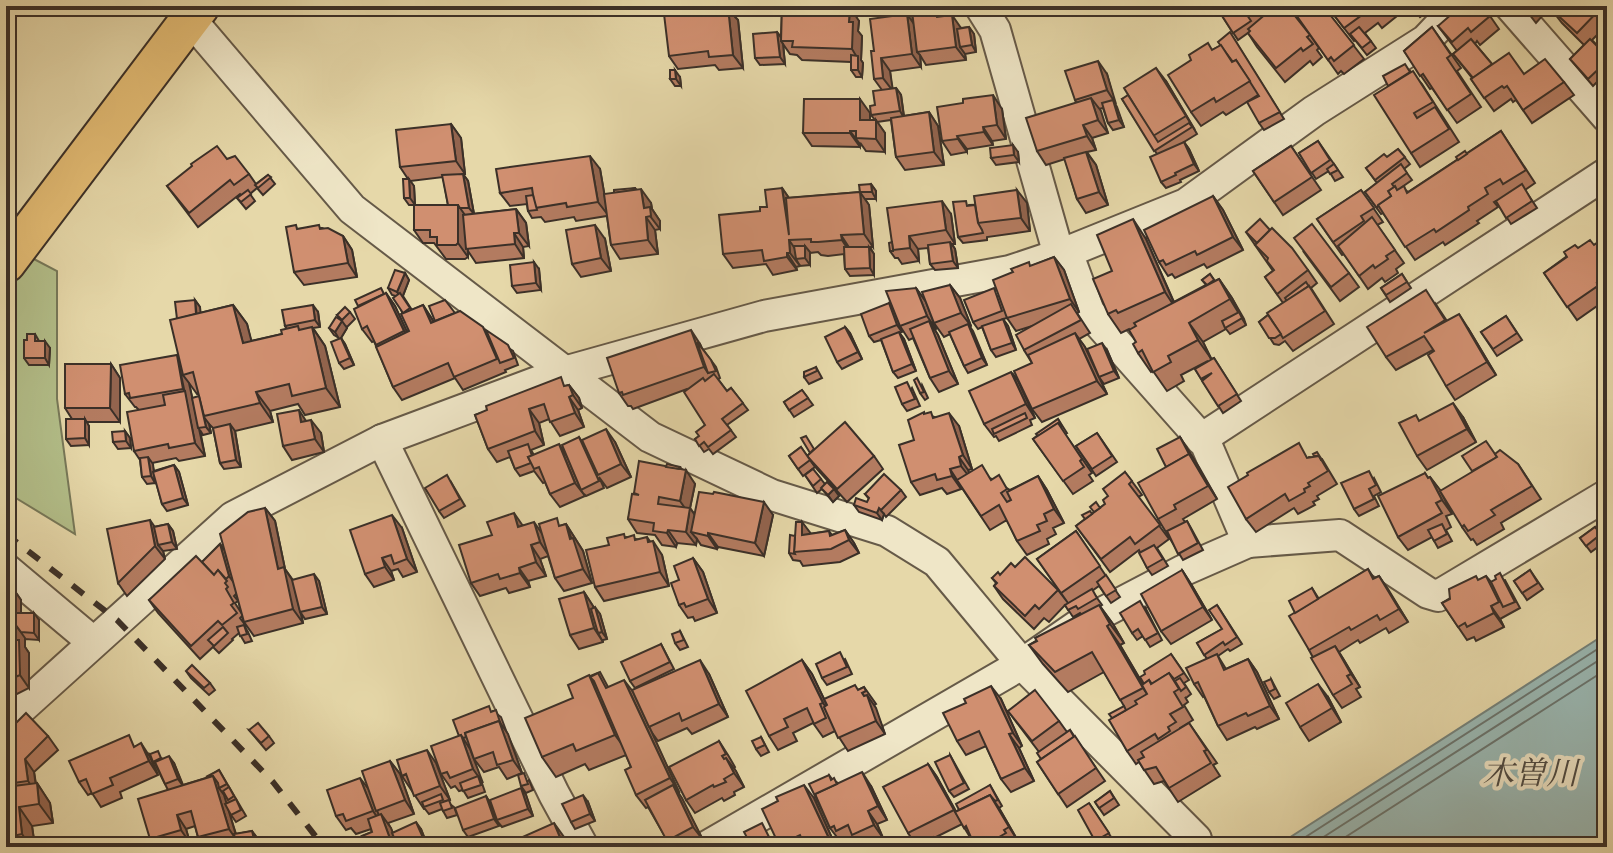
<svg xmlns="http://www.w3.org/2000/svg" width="1613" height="853" font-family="'EB Garamond','Noto Serif JP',serif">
<rect width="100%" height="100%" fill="#e6d8a9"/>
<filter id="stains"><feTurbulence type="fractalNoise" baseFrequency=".0025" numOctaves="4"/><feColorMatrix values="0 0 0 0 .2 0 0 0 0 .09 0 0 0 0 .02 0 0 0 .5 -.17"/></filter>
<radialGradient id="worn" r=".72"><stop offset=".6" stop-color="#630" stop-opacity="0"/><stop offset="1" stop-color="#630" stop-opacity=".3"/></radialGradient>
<path fill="#b3bf8a" stroke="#777859" stroke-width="2" d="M32 258 57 271V399L75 534 6 492V294Z"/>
<path fill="#9ab8b3" stroke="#74827b" stroke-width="2" d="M1607 633V847H1275Z"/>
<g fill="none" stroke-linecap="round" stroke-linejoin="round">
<g stroke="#6a746e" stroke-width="2">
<path d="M1290 847 1607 643"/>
<path d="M1308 847 1607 655"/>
<path d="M1330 847 1607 669"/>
</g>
<defs>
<g id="minor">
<path d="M179 6 352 209 650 437 772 495 887 531 937 562 1022 664 1196 839 1182 847"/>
<path d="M980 6 995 30 1059 255"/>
<path d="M1510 6 1607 117"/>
<path d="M1201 439 1607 173"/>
<path d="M382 440 554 794 583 847"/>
<path d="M1248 542 1340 535 1428 593 1438 596 1607 495"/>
<path d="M6 569 93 642"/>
<path d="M6 722 233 517 382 440 564 372 764 316 1010 271 1067 252 1186 204 1314 111 1426 40 1458 6"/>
<path d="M706 847 1022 664 1077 626 1182 571 1248 542 1206 444 1089 312 1067 252"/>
</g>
<path id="major" d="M6 263 200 6"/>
</defs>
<use href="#minor" stroke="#665a48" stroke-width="34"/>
<use href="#major" stroke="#3b3028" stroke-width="42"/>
<use href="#minor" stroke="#efe6c7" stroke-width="30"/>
<use href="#major" stroke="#e3bc74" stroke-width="38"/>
<path stroke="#3b3028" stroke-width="6" stroke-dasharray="14 14" stroke-linecap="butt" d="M6 534 117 620 273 782 324 847"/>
</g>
<g fill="#b37b60" stroke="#3b3028" stroke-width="2" fill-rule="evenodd">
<path d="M706 6 708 9 735 17 738 20 743 68 719 70 715 65 678 69 669 56 686 12Z"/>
<path d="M765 6H820L859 21 858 31 862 36 861 60 863 63 862 77H856L851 70V62L802 60 797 55 790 54 783 44 785 64 760 65 755 58 777 32 781 37 782 10 771 14Z"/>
<path d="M903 6H927L928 14 936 12 939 16 961 28 969 27 974 34 976 52 965 54 966 60 926 65 920 55 921 67 890 71 892 89 896 88 901 95 904 116 929 112 938 126 944 165 905 170 896 157 891 120 877 122 885 133V152L866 151 861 144 860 147 812 146 803 133 870 113V120H875L871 115 882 90 874 79V51L907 14 913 23 912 15H909Z"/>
<path d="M1227 6H1323L1364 59 1344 74 1341 71 1338 74 1302 23 1319 48 1317 50 1322 57 1313 65 1310 61 1285 82 1257 47 1248 33 1238 40 1219 11Z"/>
<path d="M1327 6H1402L1394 11 1397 16 1382 28 1378 23 1365 33 1376 48 1367 55 1355 40 1354 41Z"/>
<path d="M1412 6H1435L1420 17Z"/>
<path d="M1552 6H1607V25L1592 40 1607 56V72L1593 86 1570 59 1584 45 1562 23 1552 10 1553 9Z"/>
<path d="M1490 16 1499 29 1480 45 1477 41 1475 44 1492 64 1524 74 1564 82 1574 95 1532 123 1516 100 1513 102 1511 99 1494 111 1471 79 1472 78 1453 54 1457 51 1438 26Z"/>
<path d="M1432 27 1461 68 1457 71 1481 107 1457 123 1432 88 1430 89 1404 51Z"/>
<path d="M1234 39 1284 119 1264 130 1259 123 1258 95 1226 115 1223 112 1201 126 1191 112 1212 50Z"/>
<path d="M1411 72 1422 84 1459 142 1420 167 1411 153Z"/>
<path d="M1107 74 1115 104 1124 127 1113 130 1108 123 1103 108 1099 109 1108 133 1092 138 1096 150 1087 152 1096 165 1108 205 1086 213 1077 199 1065 159 1046 165 1037 151 1076 102 1075 100Z"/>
<path d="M680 77 681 86H675L670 79Z"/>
<path d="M1166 81 1197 134 1184 142 1189 149 1199 171 1180 180 1181 182 1166 188 1161 182 1157 154 1122 99Z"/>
<path d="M1002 109 1006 139 992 141 993 145 967 149V152L951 155 942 141Z"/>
<path d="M451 124 461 138 465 174H463L468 181 474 214 516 209 526 223 529 246 523 247 524 258 476 263 468 251V257L465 259H446L434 243H423L414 230 448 205 443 177 410 181 414 186 415 205H409L404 198 408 179 400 167Z"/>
<path d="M1501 131 1535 183 1525 190 1537 208 1511 224 1496 201 1494 202 1498 207 1477 221 1479 223 1445 245 1443 242 1415 260 1383 213 1381 214 1365 192 1377 183 1366 168 1387 157 1398 149 1410 164 1404 169 1412 180 1402 187 1408 192Z"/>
<path d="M1318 141 1343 177 1335 181 1329 171 1316 179 1299 153Z"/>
<path d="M1291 146 1321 190 1283 215 1253 171Z"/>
<path d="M1018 152 1019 162 996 165 991 158Z"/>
<path d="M227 159 249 174 256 184 268 175 275 184 263 195 257 188 250 194 255 201 246 209 237 198 241 195 240 194 198 227 167 186Z"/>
<path d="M600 169 606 205 614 193 635 188 651 203 652 209 660 221V229L655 230 658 254 620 259 611 245 607 216 576 221 574 217 545 222 541 217 532 218 528 211 527 204 510 206 500 193Z"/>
<path d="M871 184 876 191V199H865L869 205 873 247H870L874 254V275L850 276 845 269 844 254 828 256 821 255 818 252 810 253V265L800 266 799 264 800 266 796 267 797 270 773 275 766 264 733 268 723 254 760 211 767 207 782 188 789 198 860 192Z"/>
<path d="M1361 190 1383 222 1377 225 1404 263 1396 269 1398 273 1385 282 1382 278 1368 289 1344 254 1342 255 1317 219Z"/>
<path d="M1213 196 1223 210 1243 250 1207 268 1204 264 1175 278 1172 274 1168 276 1159 262Z"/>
<path d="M1027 203 1030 231 987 237V240L963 243 958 237 969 205Z"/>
<path d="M951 214 955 244H952L955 249 958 268 935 270 930 264 928 248 918 249 919 261 902 264 898 258H895L890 251 892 242Z"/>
<path d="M322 228 343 236 352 250 357 277 304 285 294 272 298 229Z"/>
<path d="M1246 232 1308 270 1317 283 1311 288 1334 324 1293 351 1285 341 1279 345 1274 344 1259 322 1283 303 1265 277 1273 271Z"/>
<path d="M1607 236V299L1577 320 1544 273 1578 248 1594 245Z"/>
<path d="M605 239 611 271 581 277 572 264Z"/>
<path d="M1146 239 1174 302 1206 285 1202 280 1210 274 1215 281 1219 279 1232 298 1244 319 1246 325 1230 334 1226 329 1203 342 1211 359 1214 358 1241 401 1223 413 1195 369 1208 361 1181 375 1184 381 1167 391 1153 371 1151 372 1138 353 1136 342 1129 329 1121 333 1108 314 1112 271Z"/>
<path d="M1303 251 1349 273 1359 287 1340 301Z"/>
<path d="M1054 257 1064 270 1079 312 1077 313 1090 333 1079 339 1085 347 1107 394 1042 422 1032 409V363L1024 350 1032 326 1016 331 1007 318 1003 319 1008 326 1016 350 996 357 991 350 982 327 978 329 973 322 999 295 1031 266Z"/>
<path d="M539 269 541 290 517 293 512 286Z"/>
<path d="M405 273 409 280 403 296 412 310 423 305 434 322 455 313 513 351 518 365 505 370 506 372 463 390 455 378 402 400 393 387 374 341 372 342 362 329 386 293 395 306 407 332 409 331 396 296 392 295 388 288Z"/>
<path d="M1402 274 1411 288 1390 302 1381 288Z"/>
<path d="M950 285 960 298 971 326 970 327 987 365 968 373 964 366 950 334 944 337 934 323Z"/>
<path d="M916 288 926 302 936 329 935 330 938 335 958 384 939 392 930 378 913 338 909 340 900 326Z"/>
<path d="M195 300 200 307V313L233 305 247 324 251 341 282 334 287 329 285 326 318 312 320 327 313 328 325 346 340 407 305 415 298 404 270 411 273 422 235 431 241 467 224 469 220 463 213 428 209 424 211 433 203 435 200 430 205 456 179 461 176 458 152 463 154 471 174 465 179 472 188 505 167 511 162 504 155 478V483L147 484 142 477 140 460 134 451 139 410 136 407H135L125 394 177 355 179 358 177 319ZM189 383 197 394H199V396L193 402Z"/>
<path d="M889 303 894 310 902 332 899 333 904 339 916 371 898 378 893 372 881 340 874 342 869 336Z"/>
<path d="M1435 303 1447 321 1468 328 1496 375 1455 400 1446 386 1433 350 1396 370 1386 357Z"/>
<path d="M350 312 355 319 347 327 346 326 347 328 341 338 345 344 354 365 344 369 339 363V338L334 335 329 328 340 319 337 315Z"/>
<path d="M1506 316 1522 340 1497 356 1481 332Z"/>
<path d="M845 327 850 333 862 359 842 369 837 362Z"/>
<path d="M35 334 39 341 50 348 49 365H29L24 358 27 340Z"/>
<path d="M700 344 702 348 716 367 720 378 718 379 727 391 731 388 748 410 727 425 736 437 713 454 709 449 704 452 695 439 699 436 705 425 687 389 633 409 631 406H628L619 393Z"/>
<path d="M1107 350 1119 378 1104 384 1099 377Z"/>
<path d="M111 364 120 378V422H86L89 426V445L71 446 66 439 72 419 65 408Z"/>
<path d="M816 367 822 378 809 384 804 377Z"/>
<path d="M1013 374 1018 381 1035 418 1030 420 1032 425 999 441 996 436 994 437 984 424Z"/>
<path d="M569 385 579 398 582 408 578 410 584 427 560 436 549 419 539 423 544 445 531 450 534 455H567L579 437 582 442H615L631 477 607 488 599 477 604 488 586 496 584 494 585 496 560 507 550 494 545 482 543 483 534 471 520 476 515 469 510 457 497 462 488 449 475 415Z"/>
<path d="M922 385 928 398 925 400 920 393Z"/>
<path d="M912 388 920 406 907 411 902 404Z"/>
<path d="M802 390 813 405 794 417 784 402Z"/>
<path d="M926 414 959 426 972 469 968 470 969 473 992 479 1010 490 1038 476 1047 490 1064 523 1053 528 1056 534 1047 539 1049 544 1027 555 1017 541 1007 520 990 530 960 485 961 489 947 494 942 488 920 495 911 482 914 440Z"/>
<path d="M1463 417 1476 442 1427 470 1417 456 1420 421Z"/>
<path d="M1058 419 1067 433 1065 434 1092 473 1089 475 1093 481 1073 494 1033 439Z"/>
<path d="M306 421 321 433 324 452 292 460 283 446Z"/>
<path d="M125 431 130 438 131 448 118 449 113 442Z"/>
<path d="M1097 433 1117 462 1096 476 1076 446Z"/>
<path d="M1180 437 1217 499 1183 519 1185 522 1187 521 1191 528 1203 550 1183 560 1158 519 1166 467Z"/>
<path d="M801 447 815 467 803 476 789 456Z"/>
<path d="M815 449 874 456 883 469 847 502 817 469 807 456Z"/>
<path d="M1495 454 1518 464 1541 499 1501 523 1504 529 1477 545 1473 539 1471 540 1462 527 1472 471Z"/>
<path d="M1309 457 1322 459 1337 484 1317 496 1319 499 1313 502 1315 505 1298 514 1294 508 1256 532 1246 519Z"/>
<path d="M666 467H680L695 484 690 508 695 515H773L764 556 718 547 717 549 701 545 697 539 696 545 677 543 676 547 662 545 655 535 637 533 628 519 635 494 634 493Z"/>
<path d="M813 469 825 484 839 496 833 502 822 489 817 493 805 475Z"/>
<path d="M1125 472 1142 495 1138 497 1169 539 1157 548 1168 566 1152 575 1147 568 1139 550 1110 572 1076 526 1105 504 1108 496Z"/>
<path d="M1425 473 1428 478 1430 477 1440 490 1452 514 1446 516 1451 527 1446 530 1452 541 1438 548 1432 537 1408 550 1398 537Z"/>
<path d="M1374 478 1381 492 1374 496 1379 506 1359 516 1354 509Z"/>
<path d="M451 482 465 506 444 518 439 511Z"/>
<path d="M901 490 906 497 886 517 884 514 882 520 859 512 854 505 867 502 869 499 865 494Z"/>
<path d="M265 508 275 521 285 569 293 580 319 581 327 614 305 619 301 613 303 623 254 636 244 622 242 616 240 618 246 626 245 627 248 632 252 641 245 643 239 633 232 639 233 640 219 653 213 647 200 659 158 613 149 600 202 562 220 544 224 549ZM236 594 242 614 235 603 238 601 234 596Z"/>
<path d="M802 522 810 534 829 531 832 535 845 530 854 543 859 553 840 562 803 566 800 561 793 560 789 553 795 536Z"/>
<path d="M168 524 173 531 177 549 163 551 165 559 127 596 118 583 154 527Z"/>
<path d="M566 524 583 551 592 583 564 591 555 578 548 556 540 559 546 576 528 581 530 587 509 593 506 588 480 596 471 583 522 525 541 532Z"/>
<path d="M1595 527 1606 541 1591 552 1580 538Z"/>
<path d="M402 528 417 572 403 577 398 569 391 571 394 580 374 587 365 574Z"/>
<path d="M1076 531 1120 597 1111 603 1099 586 1092 591 1102 605 1100 606 1113 624 1124 643 1120 645 1143 684 1171 654 1189 680 1184 683 1191 694 1186 698 1185 697 1188 702 1184 705 1193 720 1180 728V729L1189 723 1217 763 1213 765 1220 776 1178 802 1164 781 1154 784 1139 762 1136 764 1127 751 1112 718 1124 706 1104 672 1068 692 1043 664 1029 645 1081 614 1080 613 1073 617 1065 605 1049 622 1044 618 1034 629 1003 599 994 586 996 583 992 578 1015 567 1058 590 1068 603 1037 559Z"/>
<path d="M626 537 650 542 662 555 669 586 604 601 595 587 609 545Z"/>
<path d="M693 558 703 572 717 613 695 621 693 617 688 618 679 605V580Z"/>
<path d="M1368 569 1374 578 1379 576 1408 622 1389 633 1386 628 1360 643 1358 640 1339 652 1360 687 1356 689 1361 697 1342 708 1333 695 1309 650 1295 613 1312 588 1319 599Z"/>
<path d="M1182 570 1191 584 1212 620 1171 644 1161 631Z"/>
<path d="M1530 570 1543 589 1527 600 1514 581Z"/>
<path d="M1486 576 1491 582 1505 580 1520 608 1500 619 1504 627 1476 641 1474 637 1467 640 1442 603Z"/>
<path d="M6 587H12L21 600V613L39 620V640L25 639V647L29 653V688L15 695 6 681Z"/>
<path d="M584 592 594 608 600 614 607 639 603 640V642L579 649 570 635Z"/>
<path d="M1217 605 1242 644 1230 651 1228 649 1218 656 1226 669 1248 659 1257 672 1279 719 1257 729 1255 727 1227 740 1218 726 1204 696 1203 697 1194 684 1207 659 1197 643 1222 629Z"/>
<path d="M1145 607 1162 640 1150 647 1143 636 1137 640 1132 633Z"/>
<path d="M680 631 688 647 680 650 675 643Z"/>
<path d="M661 644 674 669 635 688 630 681Z"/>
<path d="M845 659 852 674 827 685 822 678Z"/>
<path d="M802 660 812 674 827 705 864 687 876 704 874 705 885 734 848 751 835 731 823 737 813 723 793 733 797 741 778 750 769 736Z"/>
<path d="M186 671 210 683 215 690 209 695 191 678Z"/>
<path d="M600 672 608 687 633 693 709 674 728 717 692 734 687 728 658 741 650 730 679 792H678L703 840 691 847H671L648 807 646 808 636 795 631 767 626 755 589 770 585 764 556 777 542 757 573 698 590 676Z"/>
<path d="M1271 679 1280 696 1274 699 1269 692Z"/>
<path d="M1328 697 1341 722 1309 741 1300 727Z"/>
<path d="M1001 699 1022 746 1019 748 1034 781 1011 792 1001 779 986 746 966 755 957 741Z"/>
<path d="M493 711 501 717 522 773 507 779 499 767 484 772 474 759 469 745H468L470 749 485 792 468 798 463 790 459 791 455 786 451 788 441 774 459 736Z"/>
<path d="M1008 711 1059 721 1067 732 1070 730 1105 781 1067 807 1037 762 1041 759 1039 752Z"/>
<path d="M249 730 269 736 274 743 266 750Z"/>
<path d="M6 733 48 736 58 750 34 772 36 784 37 783 50 803 53 823 32 826 35 847H6Z"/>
<path d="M761 737 769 752 761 756 756 749Z"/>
<path d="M719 741 728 755 735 767 734 768 744 787 734 792 735 795 724 801 722 798 695 813 686 800Z"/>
<path d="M136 746 150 757 158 775 120 792 122 798 101 807 92 793 88 795 79 782Z"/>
<path d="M150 754 174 763 183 785 206 778 219 770 246 816 236 822 229 812 236 834 252 831 257 838 220 847H205L198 837 195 826 186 829 190 843 177 847H156L150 839 168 790Z"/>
<path d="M950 755 969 789 954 797 949 791Z"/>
<path d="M390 761 400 774 414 814 388 823 393 833 421 829 428 847H398L394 837 368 844 362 836 372 832 371 829 356 834 351 828 346 830 336 816 369 790Z"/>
<path d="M436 763 450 800 446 801 454 807 457 815 447 818 442 809 429 814 425 809H424L402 776Z"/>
<path d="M928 764 937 777 956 812 990 785 1002 806 999 808 1018 841 1014 843 1016 846 976 847 962 824 934 838 939 847H916V845L908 833Z"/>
<path d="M829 775 832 779 838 783 871 786 887 820 877 824 883 838 864 847H861L855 839 845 844 842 840 840 841 830 828 817 800Z"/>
<path d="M529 780 533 790 526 793 521 786Z"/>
<path d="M1110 791 1119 805 1104 815 1095 802Z"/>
<path d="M526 795 533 816 502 827 497 821 499 826 468 837 463 830 486 796 490 803Z"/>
<path d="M814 798 836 847H781L779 845Z"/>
<path d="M588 802 595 821 575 829 571 822Z"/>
<path d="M1089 803 1113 840 1102 847H1099L1095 841Z"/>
</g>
<g fill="#92644e" stroke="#3b3028" stroke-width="2">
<path d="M730 6H734L735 17 738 20 743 68 733 55 728 7Z"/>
<path d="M1530 6H1551L1536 23 1526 10Z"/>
<path d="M850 7 859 21 858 31 862 36 861 60 863 63 862 77 858 70V59L852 49 849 22Z"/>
<path d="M907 14 916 27 917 52 920 55 921 67 912 54Z"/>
<path d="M952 15 961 28 960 47 965 54 966 60 956 47Z"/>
<path d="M969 27 974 34 976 52 972 45Z"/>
<path d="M777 32 782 39 781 41 783 44 785 64 780 57Z"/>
<path d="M881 58 890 71 893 91 883 78Z"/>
<path d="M1098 61 1107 74 1116 104 1107 90Z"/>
<path d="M1156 68 1166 81 1195 130 1186 116Z"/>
<path d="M675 70 680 77 681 86 676 79Z"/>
<path d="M896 88 901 95 904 118 900 111Z"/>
<path d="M993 95 1002 109 1006 139 997 125Z"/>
<path d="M1091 98 1101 111 1108 133 1098 120Z"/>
<path d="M860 99 870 113V133L860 120Z"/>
<path d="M1113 100 1117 107 1124 127 1119 120Z"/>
<path d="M929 112 938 126 944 165 934 152Z"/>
<path d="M876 120 885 133V152L876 139Z"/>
<path d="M451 124 461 138 465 174 456 161Z"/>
<path d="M1083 125 1092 138 1096 150 1087 136Z"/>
<path d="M983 127 992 141 993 145 984 132Z"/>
<path d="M850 131 860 144V147L850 133Z"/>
<path d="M957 136 967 149V152L958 139Z"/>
<path d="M1184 142 1189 149 1199 171 1194 164Z"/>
<path d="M1013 145 1018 152 1019 162 1014 155Z"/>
<path d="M1086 152 1096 165 1108 205 1099 192Z"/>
<path d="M590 156 600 169 608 215 598 202Z"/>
<path d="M463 174 468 181 474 214 469 208Z"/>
<path d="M409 179 414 186 415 205 410 198Z"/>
<path d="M871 184 876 191V199L872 192Z"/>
<path d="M782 188 791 201 789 235Z"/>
<path d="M641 189 651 203 652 209 660 221V229L644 208Z"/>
<path d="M1017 190 1027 203 1030 231 1021 218Z"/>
<path d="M860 192 869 205 873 247 864 234Z"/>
<path d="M1213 196 1223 210 1243 250 1233 237Z"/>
<path d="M942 201 951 214 955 244 946 230Z"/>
<path d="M458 205 467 218 468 257 458 243Z"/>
<path d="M516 209 526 223 529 246 519 233Z"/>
<path d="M646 217 655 230 658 254 648 240Z"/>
<path d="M1133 219 1146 239 1178 312 1165 292Z"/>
<path d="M595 225 605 239 611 271 601 258Z"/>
<path d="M514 233 523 247 524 258 515 244Z"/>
<path d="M841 235 850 249 851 254 842 240Z"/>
<path d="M343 236 352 250 357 277 348 263Z"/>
<path d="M909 236 918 249 919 261 910 248Z"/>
<path d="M789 240 798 253 796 259 800 266 790 253Z"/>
<path d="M950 242 955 249 958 268 953 261Z"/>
<path d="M805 246 810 252V265L805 258Z"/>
<path d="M869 247 874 254V275L870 268Z"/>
<path d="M787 253 796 267 797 270 787 257Z"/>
<path d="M1054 257 1064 270 1079 312 1070 299Z"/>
<path d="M534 262 539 269 541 290 536 283Z"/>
<path d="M405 273 409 280 402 298 397 292Z"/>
<path d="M1219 279 1232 298 1246 325 1230 299Z"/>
<path d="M950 285 960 298 971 326 961 313Z"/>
<path d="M916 288 926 302 936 329 927 316Z"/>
<path d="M386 293 395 306 413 345 404 331Z"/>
<path d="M195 300 200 307 203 335 198 328Z"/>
<path d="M889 303 894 310 902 332 897 325Z"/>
<path d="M233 305 247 324 257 362 243 343Z"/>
<path d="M313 305 318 312 320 327 315 320Z"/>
<path d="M423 305 432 319 440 336 431 323Z"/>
<path d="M1459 314 1468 328 1496 375 1487 362Z"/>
<path d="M1003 319 1008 326 1016 350 1012 343Z"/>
<path d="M342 321 347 328 341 338 345 344 354 365 335 332Z"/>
<path d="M929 321 938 335 958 384 949 371Z"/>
<path d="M1189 323 1203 342 1212 360 1198 340Z"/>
<path d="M968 324 973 331 987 365 982 358Z"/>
<path d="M312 327 325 346 340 407 326 388Z"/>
<path d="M845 327 850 333 862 359 858 352Z"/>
<path d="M691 330 700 344 710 372 708 373 704 367Z"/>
<path d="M899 332 904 339 916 371 912 364Z"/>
<path d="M1075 333 1085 347 1107 394 1097 381Z"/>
<path d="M45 341 50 348 49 365 45 358Z"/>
<path d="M1102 343 1107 350 1119 378 1114 371Z"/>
<path d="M177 355 186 368 183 375 189 383 205 456 195 443Z"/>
<path d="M111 364 120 378V422L110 408Z"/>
<path d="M1011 372 1018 381 1035 418 1026 404Z"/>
<path d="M569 385 579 398 582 408 573 395Z"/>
<path d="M256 392 270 411 273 422 260 403Z"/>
<path d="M569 397 578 410 584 427 575 413Z"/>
<path d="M1453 403 1463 417 1476 442 1467 429Z"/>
<path d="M529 409 539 423 544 445 535 431Z"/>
<path d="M299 410 308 424 301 422Z"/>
<path d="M949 413 959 426 972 469 963 455Z"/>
<path d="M204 417 209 424 211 433 206 427Z"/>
<path d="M85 419 89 426V445L85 438Z"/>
<path d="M311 420 321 433 324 452 315 439Z"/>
<path d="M230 424 235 431 241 467 236 460Z"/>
<path d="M606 429 615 442 631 477 621 464Z"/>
<path d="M125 431 130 438 131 448 126 441Z"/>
<path d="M1180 437 1199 467 1217 499 1190 457Z"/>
<path d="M559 444 568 458 581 490 585 496 575 483Z"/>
<path d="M148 457 153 464 155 483 151 476Z"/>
<path d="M959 457 968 470 971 479 961 466Z"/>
<path d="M174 465 179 472 188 505 183 498Z"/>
<path d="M950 469 959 483 961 489 952 476Z"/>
<path d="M686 470 695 484 690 508 699 521 691 532 697 539 696 545 686 532 689 514 680 501Z"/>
<path d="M1038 476 1047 490 1064 523 1054 509Z"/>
<path d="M1430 477 1440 490 1452 514 1442 500Z"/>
<path d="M834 489 839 496 833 502 828 495Z"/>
<path d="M764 502 773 515 764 556 755 543Z"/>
<path d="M265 508 275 521 285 569 293 581 303 623 293 609 278 569Z"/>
<path d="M879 508 884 514 882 520 877 513Z"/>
<path d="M514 513 523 526 518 527Z"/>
<path d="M392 515 402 528 417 572 407 559Z"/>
<path d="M150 520 159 533 158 545 163 551 165 559 155 546Z"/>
<path d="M534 522 543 535 549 556 540 542Z"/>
<path d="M802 522 812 535H802Z"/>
<path d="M168 524 173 531 177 549 172 542Z"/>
<path d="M566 524 583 551 592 583 583 569Z"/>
<path d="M668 530 677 543 676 547 667 533Z"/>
<path d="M845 530 854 543 859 553 849 540Z"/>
<path d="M708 533 718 547 717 549 708 536Z"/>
<path d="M647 537 654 547 653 541 662 555 669 586 660 572Z"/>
<path d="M220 544 225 551 234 583 229 576Z"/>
<path d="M531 545 540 559 546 576 536 562Z"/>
<path d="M382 558 391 571 394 580 385 567Z"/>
<path d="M693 558 703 572 717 613 708 599Z"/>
<path d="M519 568 528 581 530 587 520 573Z"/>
<path d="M1182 570 1191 584 1212 620 1203 607Z"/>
<path d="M314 574 319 581 327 614 322 607Z"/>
<path d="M1379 576 1388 589 1408 622 1399 609Z"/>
<path d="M12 587 21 600V630L12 616Z"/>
<path d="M584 592 593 606 601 632 598 633 603 642 594 628Z"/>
<path d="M1099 605 1113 624 1124 643 1110 624Z"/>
<path d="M1491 606 1500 619 1504 627 1494 613Z"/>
<path d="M595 607 600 614 607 639 602 632Z"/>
<path d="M34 613 39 620V640L34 633Z"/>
<path d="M15 624 25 638V647L29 653V688L20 675 15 640Z"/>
<path d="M1107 626 1120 645 1156 707 1143 688Z"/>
<path d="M1335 646 1344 660 1360 687 1351 674Z"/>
<path d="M1248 659 1257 672 1279 719 1270 706Z"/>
<path d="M700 660 709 674 728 717 719 704Z"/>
<path d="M802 660 812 674 832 716 823 703Z"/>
<path d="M589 675 603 695 629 754 615 735Z"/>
<path d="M624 680 634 693 679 792 670 778Z"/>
<path d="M1318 684 1328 697 1341 722 1332 708Z"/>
<path d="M991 686 1001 699 1022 746 1013 733Z"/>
<path d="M862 693 869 703 867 695 876 708 885 734 876 721Z"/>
<path d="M499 721 508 734 522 773 513 760Z"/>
<path d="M1009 734 1019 748 1034 781 1025 768Z"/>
<path d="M461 735 470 749 483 783 473 769Z"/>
<path d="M141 743 150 757 158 775 149 761Z"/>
<path d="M427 750 436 763 450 800 440 786Z"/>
<path d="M169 756 174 763 183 786 178 779Z"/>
<path d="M726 758 736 771 744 787 734 773Z"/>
<path d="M25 759 34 772 37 794 28 781Z"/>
<path d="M390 761 400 774 414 814 405 800Z"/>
<path d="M928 764 937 777 963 824 954 810Z"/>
<path d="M862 772 871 786 887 820 878 806Z"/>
<path d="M213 776 221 787 219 788 224 795 238 842 229 829Z"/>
<path d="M360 778 370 791 382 824 373 811Z"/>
<path d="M37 783 50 803 53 823 39 804Z"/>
<path d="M673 785 682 798 703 840 693 827Z"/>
<path d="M804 785 814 798 836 847H833Z"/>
<path d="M521 788 526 795 533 816 528 809Z"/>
<path d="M583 795 588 802 595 821 590 814Z"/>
<path d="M990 795 999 808 1018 841 1009 827Z"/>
<path d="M486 796 490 803 499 826 494 819Z"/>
<path d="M19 807 32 826 35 847H31L22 834Z"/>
<path d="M868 811 877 824 883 838 874 825Z"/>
<path d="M381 814 391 828 398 847H393Z"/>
<path d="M177 815 186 829 190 843 181 830Z"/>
<path d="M416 822 421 829 428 847 424 840Z"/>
<path d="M554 823 564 837 568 847H564Z"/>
<path d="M252 831 257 838 259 847H256Z"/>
<path d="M13 836 22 847H16Z"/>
</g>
<g fill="#d08f70" stroke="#3b3028" stroke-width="2">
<path d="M705 6V9L728 7 733 55 709 57 708 51 669 56 664 14 686 12V7Z"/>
<path d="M709 6H730V10L728 7 709 9Z"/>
<path d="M782 6 850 7 849 22H853L852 49 792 47 793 41H781Z"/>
<path d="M903 6H921L904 9Z"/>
<path d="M1227 6H1241L1251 21 1233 33 1219 11Z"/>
<path d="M1273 6H1298L1291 11 1310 35 1307 37 1313 44 1303 51 1301 48 1276 68 1248 33 1250 31 1248 29 1274 7Z"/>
<path d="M1302 6H1323L1354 45 1334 61 1331 57 1328 60 1294 12Z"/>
<path d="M1327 6H1383L1372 14 1369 10 1344 28Z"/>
<path d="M1412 6H1421L1415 10Z"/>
<path d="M1461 6H1482L1490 16 1471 32 1468 28 1452 42 1438 26Z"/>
<path d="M1553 6H1603L1577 33 1552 10 1555 7Z"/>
<path d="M925 9 926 14 936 12 937 17 952 15 956 47 917 52 912 11Z"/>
<path d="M907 14 912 54 881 58 883 78 874 79 871 51H874L870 19Z"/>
<path d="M969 27 972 45 960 47 957 29Z"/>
<path d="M1359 27 1371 41 1362 48 1350 34Z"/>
<path d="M1432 27 1451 55 1447 58 1471 94 1447 110 1423 74 1420 76 1404 51Z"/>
<path d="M777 32 780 57 755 58 753 34Z"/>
<path d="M1230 32 1280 112 1259 123 1247 102 1259 96 1236 60 1233 62 1218 42Z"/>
<path d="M1471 39 1492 64 1473 78 1453 54Z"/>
<path d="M1590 39 1607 56V61L1588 79 1570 59Z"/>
<path d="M1208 43 1212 50 1221 45 1232 62 1236 60 1250 81 1216 102 1214 98 1191 112 1168 75 1191 60 1189 55Z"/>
<path d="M1509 53 1524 74 1545 59 1564 82 1523 110 1507 86 1504 88 1502 86 1484 98 1471 79Z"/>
<path d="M851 55 858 56V70H851Z"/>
<path d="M1098 61 1107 90 1075 100 1065 71Z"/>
<path d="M1405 64 1410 72 1388 86 1383 76Z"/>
<path d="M1156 68 1186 116 1153 136 1124 88Z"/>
<path d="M670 70H675L676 79H670Z"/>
<path d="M1413 71 1433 102 1414 113 1417 118 1435 107 1449 129 1411 153 1374 95Z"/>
<path d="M896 88 900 111 871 115 870 106 875 105 873 91Z"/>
<path d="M993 95 997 125 983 127 984 132 957 136 958 139 942 141 937 107 963 103V99Z"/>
<path d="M1128 95 1158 142 1189 123 1192 127 1154 151 1122 99Z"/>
<path d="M1091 98 1098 120 1083 125 1087 136 1037 151 1026 118Z"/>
<path d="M804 99H860V120H876V139L856 138V131H850V133H803Z"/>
<path d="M1113 100 1119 120 1108 123 1102 103Z"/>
<path d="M929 112 934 152 896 157 891 118Z"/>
<path d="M451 124 456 161 400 167 396 130Z"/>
<path d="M1501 131 1526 170 1503 184 1500 179 1485 188 1488 194 1468 207 1469 210 1436 232 1434 229 1405 247 1378 205 1391 196 1388 191 1395 186 1397 190 1404 186 1407 193Z"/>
<path d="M1318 141 1330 160 1311 173 1299 153Z"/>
<path d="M1184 142 1194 164 1175 173 1176 175 1161 182 1150 157Z"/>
<path d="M1013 145 1014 155 991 158 990 148Z"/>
<path d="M217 146 227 159 235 156 249 174 234 185 230 180 189 213 167 186 192 166 191 164Z"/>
<path d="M1291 146 1312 177 1274 202 1253 171Z"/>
<path d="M1398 149 1405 157 1375 180 1366 168 1384 154 1387 157Z"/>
<path d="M1465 151 1467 154 1458 160 1456 157Z"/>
<path d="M1086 152 1099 192 1077 199 1064 158Z"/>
<path d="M590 156 598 202 567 207 566 203 535 208 532 188 500 193 496 169Z"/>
<path d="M1334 164 1338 170 1330 174 1327 169Z"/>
<path d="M1401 164 1407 173 1392 184 1394 187 1388 191 1391 196 1378 205V206L1377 208 1365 192Z"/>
<path d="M463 174 469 208H460L458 205H448L442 175Z"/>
<path d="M268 175 271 177 258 188 255 185Z"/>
<path d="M403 179H409L410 198H404Z"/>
<path d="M871 184 872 192H860L859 185Z"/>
<path d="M1522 184 1532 201 1506 218 1496 201Z"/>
<path d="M635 188V190L614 193V190Z"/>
<path d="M782 188 789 235 786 198 860 192 864 234 841 235 842 240 818 242H811V239L789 240 790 253H787V257L764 261 762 250 723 254 719 215 760 211V207H767L765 190Z"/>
<path d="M641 189 644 208 650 207 651 216 646 217 648 240 611 245 604 194Z"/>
<path d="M248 190 251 194 241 202 237 198Z"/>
<path d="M1017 190 1021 218 978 223 974 196Z"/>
<path d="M1361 190 1374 208 1361 216 1364 221 1333 242 1317 219Z"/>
<path d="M533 195 537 210 528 211 526 196Z"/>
<path d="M1213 196 1233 237 1197 255 1195 251 1166 265 1163 260 1159 262 1144 230Z"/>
<path d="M942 201 946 230 909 236 910 248 893 250 887 208Z"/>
<path d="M966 201 967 206 975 205 978 223 982 230 983 233 958 237 953 202Z"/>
<path d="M414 205H458V243L456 245H437V237H430V230H414Z"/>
<path d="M516 209 519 233H514L515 244 466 249 463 215Z"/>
<path d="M1372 217 1395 250 1386 256 1388 259 1375 268 1373 265 1359 276 1338 246Z"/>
<path d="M1133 219 1165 292 1118 313 1116 310 1108 314 1093 279 1112 271 1097 235Z"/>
<path d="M1260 219 1270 230 1257 243 1246 232Z"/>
<path d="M1312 224 1349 273 1331 287 1294 238Z"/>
<path d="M296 225 297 229 319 225 320 229 328 228 343 236 348 263 294 272 286 227Z"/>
<path d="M595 225 601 258 572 264 566 230Z"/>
<path d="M1272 228 1292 248 1308 270 1277 294 1265 277 1274 270 1267 261 1268 258 1255 245Z"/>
<path d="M1607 236V276L1597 283 1599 285 1567 307 1544 273 1567 257 1564 252 1575 245 1578 248 1590 240 1594 245Z"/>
<path d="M892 242 893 251H890L889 243Z"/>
<path d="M950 242 953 261 930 264 928 245Z"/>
<path d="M794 246H805V258L796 259Z"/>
<path d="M844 247H869L870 268 845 269Z"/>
<path d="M1054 257 1070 299 1007 318 993 280 1013 272 1011 269 1029 262 1030 266Z"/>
<path d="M534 262 536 283 512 286 510 265Z"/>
<path d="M395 270 405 273 397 292 388 288Z"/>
<path d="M1210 274 1214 280 1207 285 1202 280Z"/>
<path d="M1402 274 1407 282 1386 295 1381 288Z"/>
<path d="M1219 279 1230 299 1189 323 1198 340 1168 356 1171 362 1153 372 1142 350 1138 353 1133 344 1136 342 1129 330 1136 326 1134 323Z"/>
<path d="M1306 282 1313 293 1309 286 1287 301 1285 298Z"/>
<path d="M950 285 961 313 934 323 922 292Z"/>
<path d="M1309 286 1325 311 1283 338 1267 313Z"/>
<path d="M381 288 384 294 358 306 355 300Z"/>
<path d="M916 288 927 316 900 326 886 291Z"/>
<path d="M994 288 1002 311 973 322 964 300Z"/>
<path d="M1426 290 1445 320 1424 333 1459 314 1487 362 1446 386 1428 355 1434 351 1424 336 1386 357 1367 327Z"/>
<path d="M386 293 404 331 376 345 367 326 362 329 354 309Z"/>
<path d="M400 293 410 308 403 313 393 298Z"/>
<path d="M195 300 196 314 177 319 175 302Z"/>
<path d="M445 300 455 313 435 321 429 306Z"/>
<path d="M889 303 897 325 869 336 861 314Z"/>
<path d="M1071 304 1081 320 1024 350 1016 335Z"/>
<path d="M233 305 243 343 282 334 281 330 298 326 299 330 312 327 326 388 292 396 289 384 256 392 260 403 204 416 193 372 183 375 170 320Z"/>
<path d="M313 305 315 320 285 326 282 310Z"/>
<path d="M423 305 431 323 460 311 483 327 497 359 454 377 448 363 393 387 376 347 409 331 401 314Z"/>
<path d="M345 307 350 312 342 320 337 315Z"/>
<path d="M1239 312 1242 318 1225 328 1222 321Z"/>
<path d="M1268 315 1281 334 1275 338H1269L1259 322Z"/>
<path d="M1506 316 1517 333 1493 349 1481 332Z"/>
<path d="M336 317 342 321 335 332 329 328Z"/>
<path d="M1003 319 1012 343 991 350 982 326Z"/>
<path d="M929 321 949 371 930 378 910 329Z"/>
<path d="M968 324 982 358 964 366 949 332Z"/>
<path d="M845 327 858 352 837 362 825 337Z"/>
<path d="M486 330 508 345 514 358 500 363Z"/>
<path d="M691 330 704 367 623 395 622 392 619 393 607 358Z"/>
<path d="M899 332 912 364 893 372 881 339Z"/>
<path d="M1075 333 1097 381 1032 409 1014 371 1032 363 1028 355Z"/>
<path d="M27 334H35V341H45V358H24V340H27Z"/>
<path d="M341 338 350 358 339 363 331 342Z"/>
<path d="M697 342 711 360 716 371 708 373Z"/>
<path d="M1102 343 1114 371 1099 377 1087 349Z"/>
<path d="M177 355 183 389 130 398 129 393 125 394 120 365Z"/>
<path d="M1214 358 1237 394 1218 406 1202 381 1212 373 1201 379 1195 369Z"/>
<path d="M65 364H111L110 408H65Z"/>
<path d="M816 367 817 371 804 377V372Z"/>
<path d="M1011 372 1026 404 984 424 969 391Z"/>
<path d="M714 374 727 391 731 388 743 403 722 419 731 430 708 447 704 442 699 446 695 439 699 436 696 432 705 425 684 392 703 378 705 381Z"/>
<path d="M561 377 564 386 569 385 573 395 569 397 575 413 550 422 544 404 529 409 535 431 488 449 475 415 487 410 486 406Z"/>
<path d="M917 378 924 392 920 393 914 380Z"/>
<path d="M907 382 915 399 902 404 895 387Z"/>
<path d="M802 390 808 398 789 410 784 402Z"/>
<path d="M185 391 195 443 169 448 168 444 134 451 127 412 165 405 163 395Z"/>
<path d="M199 396 206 427 198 428 192 398Z"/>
<path d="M1453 403 1467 429 1417 456 1399 423 1416 415 1419 421Z"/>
<path d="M299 410 301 422 311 420 315 439 283 446 277 414Z"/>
<path d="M924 412V414L931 412 933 418 949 413 963 455 959 457 961 466 950 469 952 476 937 480 935 474 911 482 899 445 914 440 908 420Z"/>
<path d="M1025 413 1027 418 994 434 992 429Z"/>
<path d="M66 419H85V438L66 439Z"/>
<path d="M1058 419 1062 426 1061 427 1058 423 1038 436 1036 434Z"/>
<path d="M845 422 874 456 837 489 807 456Z"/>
<path d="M1058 423 1082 459 1080 461 1084 467 1063 481 1033 439Z"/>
<path d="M230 424 236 460 220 463 213 428Z"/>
<path d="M606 429 621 464 598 475 582 440Z"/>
<path d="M125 431 126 441 113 442 112 432Z"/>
<path d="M1097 433 1112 456 1092 469 1076 446Z"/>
<path d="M806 436 814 449 810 453 801 438Z"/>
<path d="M579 437 599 481 581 490 562 445Z"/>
<path d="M1180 437 1189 454 1166 467 1157 449Z"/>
<path d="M1486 441 1497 457 1472 471 1462 456Z"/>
<path d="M1299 443 1307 458 1319 456 1328 471 1308 483 1310 486 1304 489 1305 492 1289 501 1285 494 1246 519 1228 487 1248 475 1247 473Z"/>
<path d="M528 444 532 456 528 457 531 463 515 469 508 451Z"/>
<path d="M559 444 575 483 550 494 539 467 534 469 528 457Z"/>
<path d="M801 447 810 460 798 469 789 456Z"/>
<path d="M1500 450 1518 464 1532 486 1491 510 1495 515 1468 531 1464 525 1462 527 1440 491 1497 457 1495 454Z"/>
<path d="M1317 452 1322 460H1321L1319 456H1314L1313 454Z"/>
<path d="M1189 454 1208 486 1174 505 1176 509 1158 519 1138 483Z"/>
<path d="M148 457 151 476 142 477 140 458Z"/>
<path d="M639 461 686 470 680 501 659 497 658 504 690 508 686 532 668 530 667 533 653 531 654 523 628 519 632 494 639 495 634 493Z"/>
<path d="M667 464 680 467 679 469 666 467Z"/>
<path d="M174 465 183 498 162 504 153 472Z"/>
<path d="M982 465 991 480 999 475 1007 489 1001 493 1007 502 1011 500 1007 492 1038 476 1054 509 1044 514 1047 521 1037 525 1040 531 1017 541 999 505 981 516 957 480Z"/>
<path d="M813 469 821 479 813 486 805 475Z"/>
<path d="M1369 471 1376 485 1369 489 1374 499 1354 509 1341 483Z"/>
<path d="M1125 472 1132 481 1129 484 1160 525 1135 544 1130 537 1101 559 1076 526 1105 504 1103 500 1108 496 1103 489Z"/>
<path d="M1425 473 1428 478 1430 477 1442 500 1436 503 1442 513 1398 537 1378 496Z"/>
<path d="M884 474 901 490 881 510 879 508 877 513 854 505 856 498 867 502 869 498 865 494Z"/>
<path d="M447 475 460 499 439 511 425 488Z"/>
<path d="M827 482 834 489 828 495 821 488Z"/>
<path d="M699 492 713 494 714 492 764 502 755 543 708 533V536L691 532Z"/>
<path d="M1096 502 1100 508 1094 512 1090 507Z"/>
<path d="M265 508 278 569 284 567 293 609 244 622 220 534 248 512Z"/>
<path d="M1090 511 1092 514 1085 519 1082 515Z"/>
<path d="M514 513 518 527 534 522 540 542 531 545 536 562 519 568 520 573 500 579 498 574 471 583 459 545 492 535 487 522Z"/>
<path d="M392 515 407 559 394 564 391 555 382 558 385 567 365 574 350 530Z"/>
<path d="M557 518 559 526 566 524 570 539 573 538 583 569 555 578 539 524Z"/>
<path d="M1607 518V530L1603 533 1597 526Z"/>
<path d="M150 520 155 546 118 583 107 529Z"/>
<path d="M1187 521 1198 543 1178 554 1167 531Z"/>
<path d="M796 522H802V535L829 531 830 536 845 530 849 540 831 549 794 552Z"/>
<path d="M168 524 172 542 158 545 154 527Z"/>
<path d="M1442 524 1447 534 1434 541 1428 530Z"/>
<path d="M1595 527 1601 534 1586 546 1580 538Z"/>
<path d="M1076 531 1100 566 1061 593 1037 559Z"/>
<path d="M624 534 625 538 634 535 635 540 647 537 648 542 653 541 660 572 595 587 586 550 609 545 607 538Z"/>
<path d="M790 535 795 536 794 552 795 554 789 553Z"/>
<path d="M220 544 229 576 226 579 218 570 214 575 202 562Z"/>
<path d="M1154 545 1163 559 1147 568 1139 553Z"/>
<path d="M196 556 214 575 218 570 227 581 225 583 228 587 226 589 234 603 231 605 237 613 222 625 218 621 191 646 149 600Z"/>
<path d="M1025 557 1058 590 1039 609 1035 605 1025 616 994 586 997 583 992 578 998 572 1000 575 1011 563 1015 567Z"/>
<path d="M693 558 708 599 686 607 684 603 679 605 671 583 679 580 674 566Z"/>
<path d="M1368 569 1373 579 1379 576 1399 609 1380 620 1377 615 1351 630 1349 627 1309 650 1289 616Z"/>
<path d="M1182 570 1203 607 1161 631 1141 594Z"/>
<path d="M1530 570 1538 583 1522 593 1514 581Z"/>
<path d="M1500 573 1515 602 1503 607 1491 582 1496 579 1495 576Z"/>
<path d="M314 574 322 607 300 612 292 580Z"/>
<path d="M1106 575 1116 590 1106 596 1097 582Z"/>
<path d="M1476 576 1478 580 1486 576 1499 602 1491 606 1494 613 1467 627 1465 623 1458 627 1442 603 1450 599 1449 589Z"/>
<rect x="6" y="587" width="6" height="29"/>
<path d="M1312 588 1318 599 1295 613 1289 601Z"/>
<path d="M1092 589 1097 598 1078 609 1076 606 1068 610 1065 605Z"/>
<path d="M584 592 594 628 570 635 559 599Z"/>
<path d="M1140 601 1158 633 1145 640 1138 629 1132 633 1120 613Z"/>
<path d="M1099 605 1110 624 1107 626 1143 688 1120 700 1092 652 1055 672 1029 645 1037 641 1035 638Z"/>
<path d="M1217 605 1237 637 1225 645 1223 642 1204 655 1197 643 1222 629 1209 610Z"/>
<path d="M595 607 602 632 598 633 591 609Z"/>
<path d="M16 613H34V633L21 632 15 624H9H16Z"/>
<path d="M6 624H15V640H19L20 675 6 681Z"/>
<path d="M244 625 247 634 240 636 237 627Z"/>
<path d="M223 627 228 633 214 646 208 640Z"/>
<path d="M680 631 684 640 675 643 672 634Z"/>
<path d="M661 644 670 662 630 681 621 662Z"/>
<path d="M1335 646 1351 674 1347 676 1352 684 1333 695 1311 658Z"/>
<path d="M840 652 847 667 822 678 816 664Z"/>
<path d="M1171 654 1184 673 1174 679 1169 673 1152 684 1149 680 1144 684 1140 677 1145 674 1144 671Z"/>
<path d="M1217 654 1224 670 1248 659 1270 706 1248 716 1246 713 1218 726 1198 682 1194 684 1186 668Z"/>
<path d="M700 660 719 704 682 721 679 713 649 727 632 690Z"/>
<path d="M802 660 823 703 820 704 826 718 814 724 807 708 784 719 788 727 769 736 746 691Z"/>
<path d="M192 665 210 683 204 688 186 671Z"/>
<path d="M598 673 606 688 624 680 670 778 636 795 625 770 631 767 594 681 590 677Z"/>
<path d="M1169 673 1179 689 1174 692 1183 707 1170 714 1176 722 1168 727 1170 731 1158 739 1155 734 1127 751 1109 720 1137 704 1135 701 1147 694 1142 685 1149 680 1151 684Z"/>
<path d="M589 675 615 735 576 751 573 744 542 757 525 718 573 698 568 685Z"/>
<path d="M1180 678 1186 687 1181 691 1175 681Z"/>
<path d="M1271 679 1275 689 1269 692 1264 682Z"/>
<path d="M1318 684 1332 708 1300 727 1286 703Z"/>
<path d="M855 685 858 690 864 687 866 691 862 693 864 696 867 695 876 721 838 738 824 707 827 705 824 699Z"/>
<path d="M991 686 1013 733 1009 734 1025 768 1001 779 979 731 957 741 943 713 966 703 964 699Z"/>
<path d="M1035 690 1059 721 1032 741 1008 711Z"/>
<path d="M489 706 491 712 496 710 500 722H499V721L465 733 466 737 463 738 461 735 459 736 453 720Z"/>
<path d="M1124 706 1126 710 1112 718 1109 714Z"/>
<path d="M26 713 48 736 25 759 28 781 6 784V733Z"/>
<path d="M499 721 513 760 497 765 493 752 474 759 465 733Z"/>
<path d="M258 723 269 736 261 743 249 730Z"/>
<path d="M1189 723 1207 750 1204 751 1211 763 1169 788 1156 767 1144 770 1138 760 1144 757 1141 752Z"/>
<path d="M1070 730 1074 737 1041 759 1037 753Z"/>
<path d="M129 735 134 747 141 743 149 761 110 778 113 785 92 794 86 779 79 782 69 761Z"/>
<path d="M461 735 473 769 450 778 447 772 441 774 431 746Z"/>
<path d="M1075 736 1096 768 1058 794 1037 762Z"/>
<path d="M761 737 765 745 756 749 752 741Z"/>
<path d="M719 741 726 754 722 756 724 759 726 758 734 773 724 779 726 782 714 787 713 785 686 800 669 767Z"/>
<path d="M427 750 440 786 414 796 406 774 402 776 397 760Z"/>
<path d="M158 751 161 758 153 762 150 754Z"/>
<path d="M950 755 964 783 949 791 935 762Z"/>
<path d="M169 756 178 779 165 784 155 762Z"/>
<path d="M390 761 405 800 376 811 362 771Z"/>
<path d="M928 764 954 810 908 833 883 787Z"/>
<path d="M219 770 227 784 219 788 218 783 213 776 206 777Z"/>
<path d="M862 772 878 806 868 811 874 825 852 835 848 825 836 831 834 826 830 828 815 794Z"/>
<path d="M524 773 528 784 521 786 518 775Z"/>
<path d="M829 775 831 780 834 778 837 784 815 794 817 800 809 784Z"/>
<path d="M213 776 229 829 198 837 191 811 177 815 181 830 150 839 138 799Z"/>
<path d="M478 776 481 785 463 791 460 783Z"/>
<path d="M360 778 373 811 346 821 343 814 336 816 327 790Z"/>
<path d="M37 783 39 804 19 807 22 834 13 836 16 847H6V787Z"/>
<path d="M673 785 693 827 667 841 645 800Z"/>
<path d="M804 785 833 847H805L800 835 779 845 762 809 778 801 776 797Z"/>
<path d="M990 785 998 800 995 801 990 795 959 810 956 804Z"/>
<path d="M229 787 234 796 228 800 223 791Z"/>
<path d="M521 788 528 809 497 820 490 800Z"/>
<path d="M1110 791 1114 798 1099 808 1095 802Z"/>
<path d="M441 794 443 800 424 807 422 802Z"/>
<path d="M583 795 590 814 571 822 562 804Z"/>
<path d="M990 795 1009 827 1004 830 1006 833 985 845 983 842 978 845 976 840 973 842 966 826 964 828 955 812Z"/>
<path d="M486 796 494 819 463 830 455 808Z"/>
<path d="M236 799 241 810 231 815 225 804Z"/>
<path d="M449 800 452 808 443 811 440 803Z"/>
<path d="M1089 803 1109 833 1095 841 1078 810Z"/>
<path d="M381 814 393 847H361L369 843 362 836 372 832 368 819Z"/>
<path d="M416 822 424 840 408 847H398L392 833Z"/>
<path d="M554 823 564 847H521L518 839Z"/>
<path d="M762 823 773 845 767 847 764 841 752 847 744 832Z"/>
<path d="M252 831 256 847H237L234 834Z"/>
<path d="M933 837 936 843 928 847H916L915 846Z"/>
<path d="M764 841 766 847H753Z"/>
</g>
<g text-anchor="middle" stroke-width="8" stroke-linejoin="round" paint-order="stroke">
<g font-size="32" font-style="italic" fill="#4e4b44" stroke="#efe6c7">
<text x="1530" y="784">木曽川</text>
</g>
</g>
<rect width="1613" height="853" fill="none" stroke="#e6d8a9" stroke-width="32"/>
<rect x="8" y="8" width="1597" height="837" fill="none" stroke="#3b3028" stroke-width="4"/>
<rect x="16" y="16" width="1581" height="821" fill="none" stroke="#3b3028" stroke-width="2"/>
<rect width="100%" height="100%" filter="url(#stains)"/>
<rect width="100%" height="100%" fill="url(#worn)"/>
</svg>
